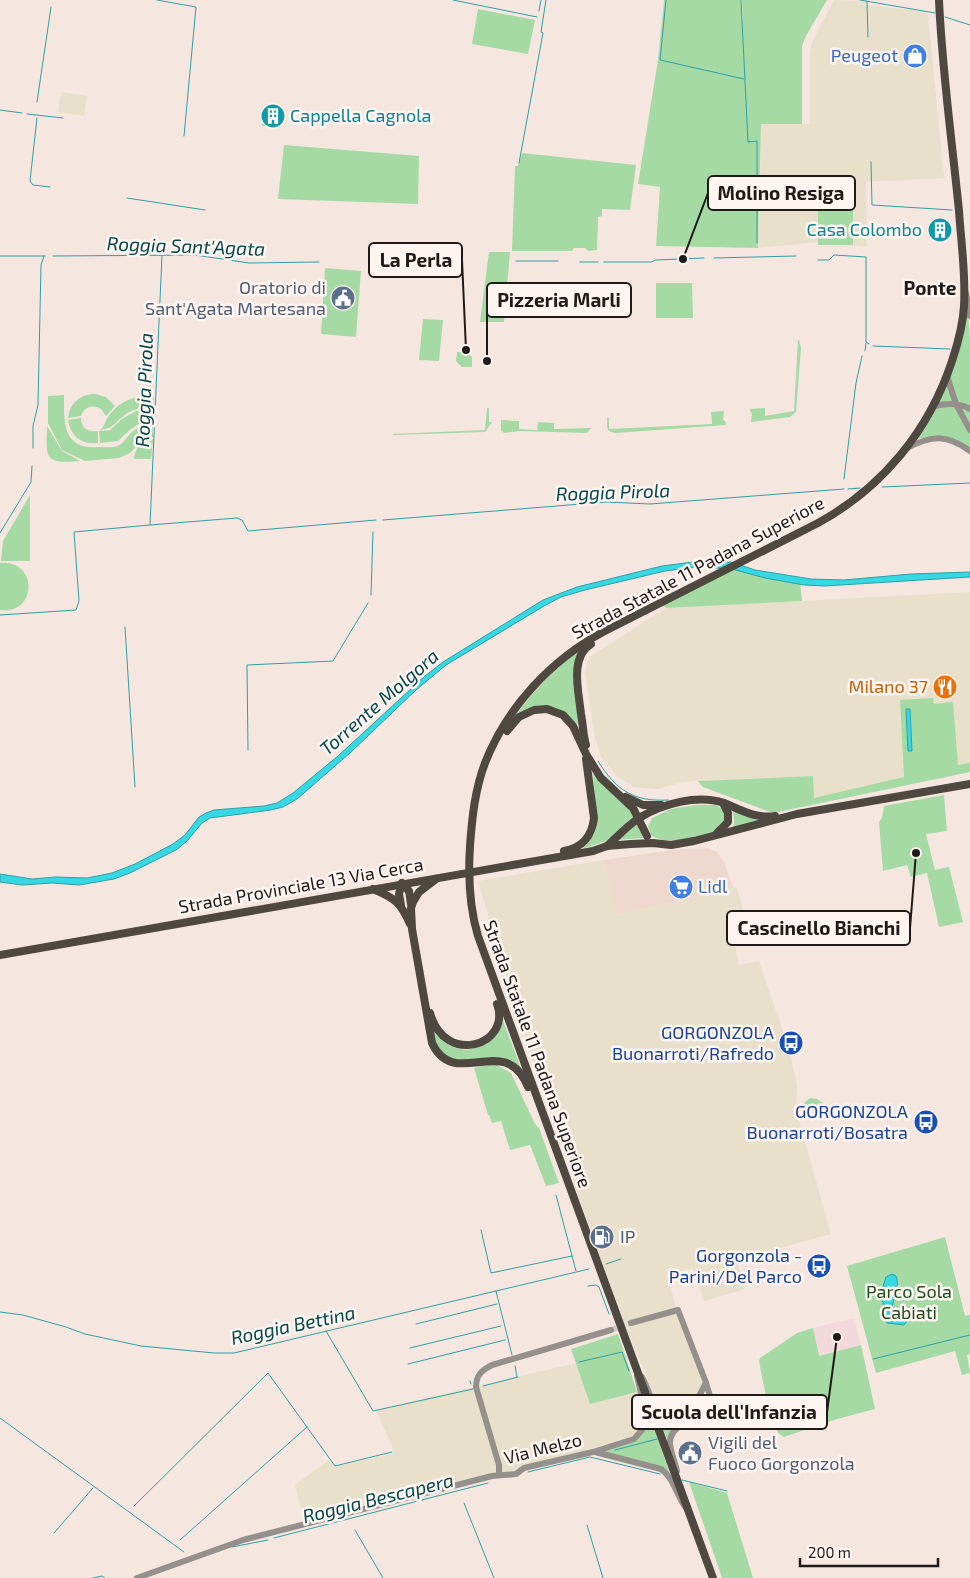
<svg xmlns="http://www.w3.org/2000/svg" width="970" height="1578" font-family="'Exo 2',sans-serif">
<rect width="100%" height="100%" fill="#f5e7e0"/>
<path fill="#efd8ce" d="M707 848 717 852 724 862 733 888 617 915 604 860 672 850Z"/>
<g fill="#e8e0ca">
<path d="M834 0 867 1V5L914 10 928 14 944 178 866 182 867 247 818 242 759 248 761 124H810V53L812 42Z"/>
<path d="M61 92 87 96 84 116 58 112Z"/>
<path d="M970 592V770L813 798 812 776 694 781 679 783 659 789 634 787 617 776 601 757 594 734 585 672 587 662 591 656 666 608Z"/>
<path d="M604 860 618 915 737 887 750 936 734 940 739 965 759 961 790 1052 797 1085 796 1110 831 1234 737 1260 745 1289 704 1301 693 1268 667 1275 677 1309 703 1383 689 1404 677 1416 674 1417 667 1413 658 1404 623 1320 575 1187 552 1084 553 1079 539 1083 478 881Z"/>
<path d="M576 1363 590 1404 637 1392 643 1414 640 1429 629 1439 519 1472 305 1523 295 1485 329 1460 335 1467 395 1453 376 1410Z"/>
</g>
<path fill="#f3d9db" d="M854 1318 861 1345 818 1356 813 1328Z"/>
<g fill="#a5daa4">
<path d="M664 0H741L743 29 742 0H827L806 36 802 46V124H761L758 248 656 246 660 187 638 184 658 60Z"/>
<path d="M478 9 535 20 528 54 472 44Z"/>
<path d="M264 113 281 115 279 128 262 126Z"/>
<path d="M284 145 419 156 418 204 278 199Z"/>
<path d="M522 153 636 165 630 210 602 209V216L598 217 597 250 588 251 585 248H574L572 251H512L515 166H518Z"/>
<path d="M818 209 853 210V245H818Z"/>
<path d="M489 252H510L504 322H480Z"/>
<path d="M325 268 361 271 356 337 321 334Z"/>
<path d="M656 283H692L693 318H656Z"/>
<path d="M968 310 970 340V449L963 443 919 438V435L939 401 950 377Z"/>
<path d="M423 319 443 320 439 361 419 360Z"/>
<path d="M798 340H799L801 348 796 412 790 417 751 422 752 413 750 411V409L765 408V416L794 411Z"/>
<path d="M457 352 468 353 472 357V367H462L456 361Z"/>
<path d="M95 394 106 397 115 406 106 416 101 409C92 404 84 407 81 416L68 418C70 403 80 394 95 394Z"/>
<path d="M64 395C64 421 62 450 98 447 104 447 112 448 118 446 123 444 125 439 129 435 135 428 144 425 153 425V437L142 440 130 453 119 458 85 461 70 454 62 450 48 423V396Z"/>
<path d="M154 396 153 407C144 407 135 408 126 414 115 422 115 428 100 430 105 426 105 421 108 417 118 401 135 395 154 396Z"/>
<path d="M487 408H489V422H492L485 432 394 435 392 434 485 430Z"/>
<path d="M153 409V421C133 423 131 430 118 441L100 443 99 431 110 430 122 419 136 411Z"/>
<path d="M724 411 723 420 725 421 726 425 615 433 609 431 607 427V418H609V429L712 424 711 412Z"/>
<path d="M81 418C81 429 88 432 98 431V443C82 445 71 437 68 420Z"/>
<path d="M501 420 519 421V429L537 430 538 422 554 423V429L591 428 587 433 519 431 504 433 501 430Z"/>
<path d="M47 426 62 451 80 461C44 464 46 459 47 426Z"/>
<path d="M153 439 151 459H134C135 447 142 440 153 439Z"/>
<path d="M30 495V561H1L3 541Z"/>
<path d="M0 563C38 559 38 615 0 610Z"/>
<path d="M731 567 800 581 802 601 666 608 660 601Z"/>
<path d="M579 650 578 659 582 727 557 710 515 717C533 690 555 670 579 650Z"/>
<path d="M933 698 934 704 953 702 958 765 970 763V772L778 812H770L703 787 698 781 813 776 814 798 904 777 900 700Z"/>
<path d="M593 772C606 789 624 800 635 817L609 840 582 849 594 835 597 826Z"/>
<path d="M944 795 947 831 926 834 935 870 949 867 963 922 939 927 927 873 911 877 907 865 883 871 879 822 882 818 884 806Z"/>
<path d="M696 805H716L723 809 726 820C724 823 722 827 719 829 707 839 663 846 651 835L648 826 652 818 671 809Z"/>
<path d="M733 811 760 820 733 829 734 823Z"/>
<path d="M637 824 643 838 617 840Z"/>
<path d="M502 1018 522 1071 511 1063H460L446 1057 436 1046 431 1025C440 1038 461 1058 478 1046 486 1041 496 1026 502 1018Z"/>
<path d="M490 1064 497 1065 511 1073 535 1124 539 1128 559 1183 546 1186 530 1145 510 1150 501 1121 492 1123 489 1115H488L474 1068Z"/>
<path d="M810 1098 817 1099 832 1109 820 1107 810 1109 805 1118 802 1119C800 1111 803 1102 810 1098Z"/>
<path d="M945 1237 965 1316 970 1315V1354L967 1355 970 1373 962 1375 955 1351 876 1373 847 1266Z"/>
<path d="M813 1328 819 1356 861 1345 875 1409 837 1419 784 1437 778 1433 766 1397 759 1361 760 1358 797 1333Z"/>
<path d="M618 1334 637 1392 590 1404 571 1349Z"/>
<path d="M706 1394 707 1395 711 1414 680 1425 670 1446 654 1407 668 1419 691 1411Z"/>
<path d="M649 1413 673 1483 666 1472 595 1452C623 1444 645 1447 649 1413Z"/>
<path d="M689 1482 727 1493 753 1578H722Z"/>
</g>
<g fill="#35d8e3" stroke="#2e9fa6">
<path d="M693 562H731L755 570 811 579 844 580 911 574 970 572V577L825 586 804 585 765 578 732 569 698 567 665 571 585 590 561 597 544 606 446 665 416 690 350 753 297 799 283 807 271 810 210 818 202 823 187 841 176 850 130 873 114 879 79 885 52 883 22 885 0 882V874L32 879 56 877 87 878 112 873 135 864 173 844 185 835 199 817 206 813 214 810 264 806 277 803 293 793 338 756 425 676 443 662 543 600 577 587 662 566Z"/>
<path d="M906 709H910L912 751H908Z"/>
<path d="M892 1274 896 1276C901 1288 892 1299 892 1310L905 1317 907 1321 904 1325 887 1323 884 1317 883 1302 879 1299 886 1277Z"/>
</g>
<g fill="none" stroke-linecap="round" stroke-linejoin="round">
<g stroke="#2e9fa6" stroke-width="1">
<path d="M157 0 196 7 184 136"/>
<path d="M453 0 537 17"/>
<path d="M666 0 660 60 744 79"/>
<path d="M741 0 748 142 757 141V243"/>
<path d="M860 0 935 13"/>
<path d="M867 1 868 37"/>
<path d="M539 11 541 0"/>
<path d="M945 17 970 25"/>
<path d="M37 102 51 7"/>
<path d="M0 110 22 113"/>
<path d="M27 114 63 118"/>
<path d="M37 118 30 181 33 185 50 187"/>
<path d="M871 162 872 205 952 210"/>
<path d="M519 163 543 33 541 32 546 0"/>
<path d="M127 198 205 210"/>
<path d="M162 255 150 525 237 518 242 520 248 531 376 520"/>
<path d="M0 256H45"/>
<path d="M53 256 195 255 249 263 319 262"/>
<path d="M714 258 796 256"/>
<path d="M818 260H829L834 255 866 257V342L869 344"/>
<path d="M516 261H558"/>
<path d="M580 262H598"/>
<path d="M604 262H651L656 260 704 258"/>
<path d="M873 346 950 349"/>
<path d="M865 351 866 343"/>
<path d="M33 448V426L38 405 41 265 44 256"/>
<path d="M844 479 856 383 862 356"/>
<path d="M882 487 970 483"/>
<path d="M848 489 860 488"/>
<path d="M383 520 606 502 650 504 844 489"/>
<path d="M0 533 31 482 32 466"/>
<path d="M371 595 373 532"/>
<path d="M0 615 76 610 79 601 74 532 150 525"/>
<path d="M125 627 135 787"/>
<path d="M248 750 247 665 333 661 368 603"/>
<path d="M598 761C616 790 633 802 668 800"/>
<path d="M556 1195 576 1271"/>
<path d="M481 1230 491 1273 572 1256"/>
<path d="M606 1264 621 1259"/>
<path d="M588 1286 596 1285 599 1287 609 1314"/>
<path d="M496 1291 512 1355"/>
<path d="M0 1312 23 1315 66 1327 85 1334 141 1346 214 1353H234L589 1269"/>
<path d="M416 1324 497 1304"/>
<path d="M326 1331 373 1411 473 1389"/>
<path d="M410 1348 501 1326"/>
<path d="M873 1359 970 1335"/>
<path d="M579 1362 622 1352 629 1371"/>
<path d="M408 1364 505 1340"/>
<path d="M515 1366 517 1377"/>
<path d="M470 1381 471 1384"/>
<path d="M483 1386 518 1377"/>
<path d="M0 1418 184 1552"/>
<path d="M615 1450 657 1439"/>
<path d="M528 1472 590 1457 660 1474"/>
<path d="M682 1480 727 1491"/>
<path d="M464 1503 494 1578"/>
<path d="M134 1506 268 1373 335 1466 392 1452"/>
<path d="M587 1525 603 1578"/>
<path d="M355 1530 383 1578"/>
<path d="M54 1533 93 1488"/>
<path d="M274 1538 488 1483"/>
<path d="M180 1540 307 1427"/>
<path d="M232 1547 268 1540"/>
<path d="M93 1578 102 1576 105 1578"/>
</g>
<path stroke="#d5c8c2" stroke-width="6" stroke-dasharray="6 3" stroke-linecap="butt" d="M611 1330 631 1323"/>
<g stroke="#95908c" stroke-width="6">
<path d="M966 293 970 316"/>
<path d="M947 376 956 404 970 430"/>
<path d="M932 407C945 403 958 402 970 409"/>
<path d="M907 448C932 435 947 434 970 451"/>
<path d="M631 1323 678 1310 705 1380 716 1415C699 1419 669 1422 670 1444 671 1453 675 1462 677 1471"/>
<path d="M642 1377C651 1393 653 1414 673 1420 689 1417 699 1396 706 1383"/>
<path d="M595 1452 661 1469C674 1478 676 1495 686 1508"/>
<path d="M499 1475V1465L476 1387C476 1375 482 1370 492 1365L611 1330"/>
<path d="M137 1578 243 1540 492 1476 516 1474 524 1468 593 1452 634 1439 642 1430 646 1415 637 1376"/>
</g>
<g stroke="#4f4841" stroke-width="8">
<path d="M507 731 519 717 534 710 547 709 563 715 573 726 586 754 601 778 633 808 647 836"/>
<path d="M586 745C583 735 583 724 581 714 579 693 569 657 591 644"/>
<path d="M626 797 643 805H661"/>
<path d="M717 833 728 822V813L723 803"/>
<path d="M607 846C617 837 627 826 639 818 662 804 697 794 724 803 741 810 756 819 775 816"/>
<path d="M564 851C582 848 592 836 594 818L586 759"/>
<path d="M436 879 419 892 413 902 411 908 412 929 432 1043C455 1092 505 1030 528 1087"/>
<path d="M402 883 409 891 411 904"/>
<path d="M373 889C395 898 401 903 410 924"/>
<path d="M401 905 399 894 402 883"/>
<path d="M0 955 593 851 607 846 631 844 653 843 671 845 694 841 797 814 970 784"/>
<path d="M430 1013C445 1067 512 1045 497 1004"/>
<path d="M713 1578 478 936C469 906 468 877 470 846 472 818 475 789 485 763 507 707 551 660 603 632L818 523C882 488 929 431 952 361 958 343 963 324 964 306 966 274 961 242 959 211 952 141 942 70 939 0"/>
</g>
</g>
<defs>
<symbol id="shop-disc" viewBox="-11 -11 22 22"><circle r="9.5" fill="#3f7fe0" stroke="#fef5f1"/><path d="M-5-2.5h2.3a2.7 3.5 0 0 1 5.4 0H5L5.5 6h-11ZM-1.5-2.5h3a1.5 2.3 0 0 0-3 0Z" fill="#fff"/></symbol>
<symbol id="building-disc" viewBox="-11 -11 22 22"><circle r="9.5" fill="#0f9aa8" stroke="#fef5f1"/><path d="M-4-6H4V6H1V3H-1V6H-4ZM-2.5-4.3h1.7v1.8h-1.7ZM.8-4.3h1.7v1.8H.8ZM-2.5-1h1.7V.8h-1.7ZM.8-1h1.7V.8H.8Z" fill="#fff"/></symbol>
<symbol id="civic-disc" viewBox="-11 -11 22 22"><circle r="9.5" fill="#5c6f8a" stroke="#fef5f1"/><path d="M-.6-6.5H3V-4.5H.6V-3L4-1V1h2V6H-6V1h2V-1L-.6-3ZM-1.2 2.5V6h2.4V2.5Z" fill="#fff"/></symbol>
<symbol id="restaurant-disc" viewBox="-11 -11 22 22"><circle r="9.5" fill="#e8710a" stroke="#fef5f1"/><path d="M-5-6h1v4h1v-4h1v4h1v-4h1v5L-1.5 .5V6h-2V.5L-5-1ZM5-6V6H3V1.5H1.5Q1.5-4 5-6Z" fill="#fff"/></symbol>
<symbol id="supermarket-disc" viewBox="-11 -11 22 22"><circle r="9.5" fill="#3f7fe0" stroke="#fef5f1"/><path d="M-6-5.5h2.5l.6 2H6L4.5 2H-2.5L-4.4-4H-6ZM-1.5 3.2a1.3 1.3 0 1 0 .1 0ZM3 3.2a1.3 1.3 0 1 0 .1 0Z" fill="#fff"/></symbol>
<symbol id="bus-disc" viewBox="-11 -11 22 22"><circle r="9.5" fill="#1a4fb4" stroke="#fef5f1"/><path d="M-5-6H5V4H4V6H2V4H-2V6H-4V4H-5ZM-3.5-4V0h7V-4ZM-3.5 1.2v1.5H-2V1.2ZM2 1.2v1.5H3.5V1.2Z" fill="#fff"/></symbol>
<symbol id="fuel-disc" viewBox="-11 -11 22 22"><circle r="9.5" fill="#5c6f8a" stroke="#fef5f1"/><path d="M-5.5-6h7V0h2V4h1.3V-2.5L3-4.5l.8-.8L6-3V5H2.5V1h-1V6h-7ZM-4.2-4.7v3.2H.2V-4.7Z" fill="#fff"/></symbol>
</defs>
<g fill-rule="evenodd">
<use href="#shop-disc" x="901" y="42" width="28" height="28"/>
<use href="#building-disc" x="259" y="102" width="28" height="28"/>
<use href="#building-disc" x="926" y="216" width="28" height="28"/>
<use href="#civic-disc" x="329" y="284" width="28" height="28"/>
<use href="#restaurant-disc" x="931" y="673" width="28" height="28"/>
<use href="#supermarket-disc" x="667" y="873" width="28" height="28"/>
<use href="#bus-disc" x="777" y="1029" width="28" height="28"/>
<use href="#bus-disc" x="912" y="1108" width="28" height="28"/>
<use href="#fuel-disc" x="588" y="1223" width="28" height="28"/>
<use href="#bus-disc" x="805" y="1252" width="28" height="28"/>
<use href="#civic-disc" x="676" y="1439" width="28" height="28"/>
</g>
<g text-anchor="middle" stroke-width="5" stroke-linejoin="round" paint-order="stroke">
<g font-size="18" fill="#366cbe" stroke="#fef5f1" text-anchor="end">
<text x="898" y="62">Peugeot</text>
<text x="698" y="893" text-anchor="start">Lidl</text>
</g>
<g font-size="18" fill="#0d838f" stroke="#fef5f1" text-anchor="start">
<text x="290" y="122">Cappella Cagnola</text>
<text x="922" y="236" text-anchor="end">Casa Colombo</text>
</g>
<g font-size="18" fill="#4e5e75" stroke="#fef5f1" text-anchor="start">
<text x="326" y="294" text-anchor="end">Oratorio di<tspan x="326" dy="21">Sant'Agata Martesana</tspan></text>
<text x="620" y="1243">IP</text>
<text x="708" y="1449">Vigili del<tspan x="708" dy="21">Fuoco Gorgonzola</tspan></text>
</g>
<g font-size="18" fill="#1f1a18" stroke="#fef5f1">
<text transform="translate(698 568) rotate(-28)" y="6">Strada Statale 11 Padana Superiore</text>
<text transform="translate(301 886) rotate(-10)" y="6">Strada Provinciale 13 Via Cerca</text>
<text transform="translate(537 1054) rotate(70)" y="6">Strada Statale 11 Padana Superiore</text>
<text transform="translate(543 1449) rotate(-14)" y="6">Via Melzo</text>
</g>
<g font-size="18" fill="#c56008" stroke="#fef5f1" text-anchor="end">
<text x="928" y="693">Milano 37</text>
</g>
<g font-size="18" fill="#164399" stroke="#fef5f1" text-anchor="end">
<text x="774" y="1039">GORGONZOLA<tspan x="774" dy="21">Buonarroti/Rafredo</tspan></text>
<text x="908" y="1118">GORGONZOLA<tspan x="908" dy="21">Buonarroti/Bosatra</tspan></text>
<text x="802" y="1262">Gorgonzola -<tspan x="802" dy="21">Parini/Del Parco</tspan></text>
</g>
<g font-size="18" fill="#1c4f1f" stroke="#fef5f1">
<text x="909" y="1298">Parco Sola<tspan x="909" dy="21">Cabiati</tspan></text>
</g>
<g font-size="19" font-style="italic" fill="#00484c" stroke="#fef5f1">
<text transform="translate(186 246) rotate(2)" y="7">Roggia Sant'Agata</text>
<text transform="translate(144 390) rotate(-88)" y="7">Roggia Pirola</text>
<text transform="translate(613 492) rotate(-2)" y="7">Roggia Pirola</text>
<text transform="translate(379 702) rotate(-41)" y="7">Torrente Molgora</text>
<text transform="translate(293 1325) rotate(-12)" y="7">Roggia Bettina</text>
<text transform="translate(378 1498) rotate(-14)" y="7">Roggia Bescapera</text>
</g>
<g font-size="19" font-weight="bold" fill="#1f1a18" stroke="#fef5f1">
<text x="930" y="295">Ponte</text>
</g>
</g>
<path fill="none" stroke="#1f1a18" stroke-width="2" d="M683 259L708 193M466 350L462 260M487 361L487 300M916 853L910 928M837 1337L827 1412"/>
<g fill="#1f1a18" stroke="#fef5f1" stroke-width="2">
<circle cx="683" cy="259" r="5"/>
<circle cx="466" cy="350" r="5"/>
<circle cx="487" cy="361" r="5"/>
<circle cx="916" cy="853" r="5"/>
<circle cx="837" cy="1337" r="5"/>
</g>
<g fill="#fef5f1" stroke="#1f1a18" stroke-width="2">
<rect x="708" y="176" width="147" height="34" rx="5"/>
<rect x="369" y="243" width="93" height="34" rx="5"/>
<rect x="487" y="283" width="144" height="34" rx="5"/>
<rect x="727" y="911" width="183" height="34" rx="5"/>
<rect x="632" y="1395" width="195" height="34" rx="5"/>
</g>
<g font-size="19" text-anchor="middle" font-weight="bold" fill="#1f1a18">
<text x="781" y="200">Molino Resiga</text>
<text x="416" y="267">La Perla</text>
<text x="559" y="307">Pizzeria Marli</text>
<text x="819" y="935">Cascinello Bianchi</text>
<text x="729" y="1419">Scuola dell'Infanzia</text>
</g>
<path d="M800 1558v8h138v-8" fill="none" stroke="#1f1a18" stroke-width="2.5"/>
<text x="808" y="1558" font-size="15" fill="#1f1a18" stroke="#fef5f1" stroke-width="4" paint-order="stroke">200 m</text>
</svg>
